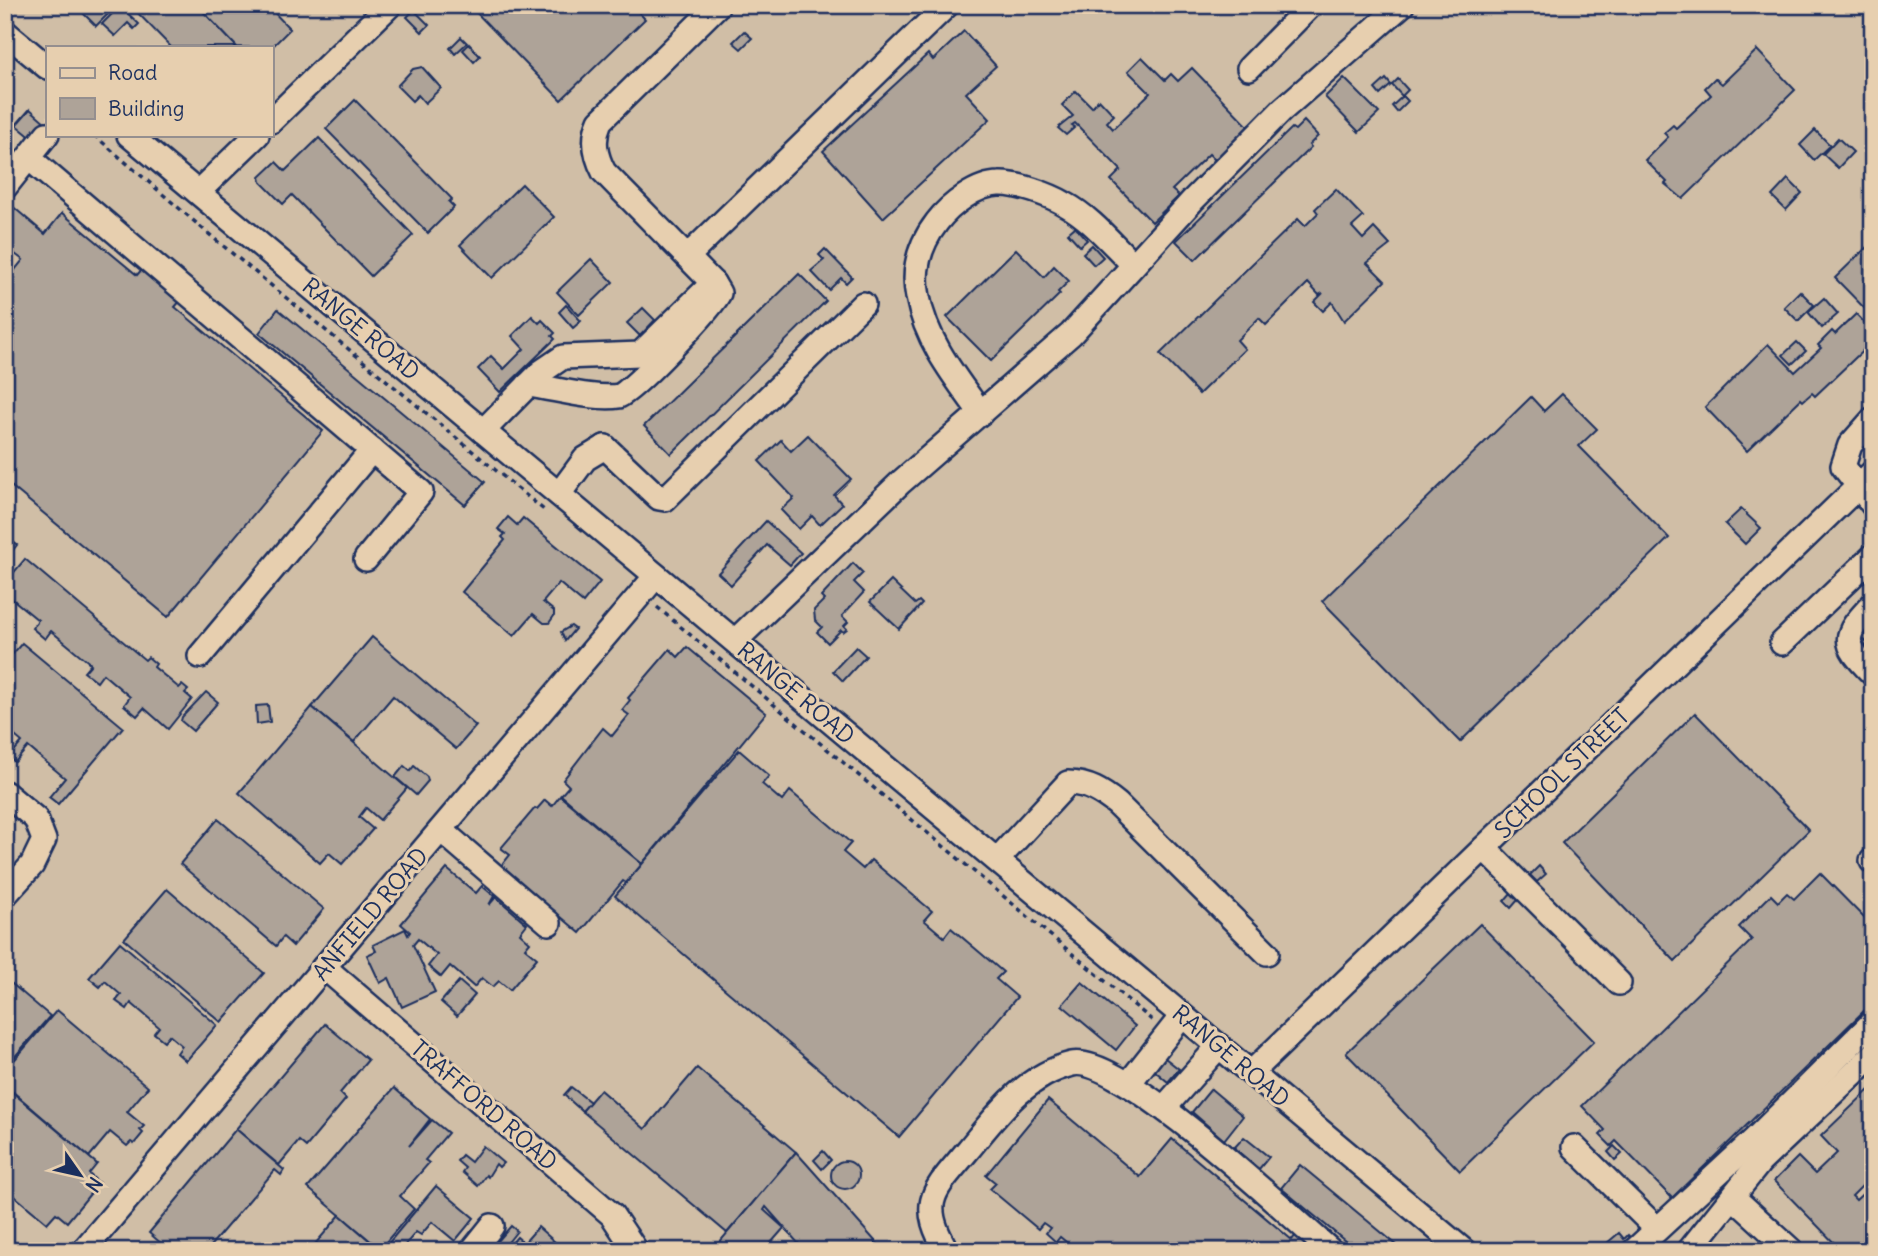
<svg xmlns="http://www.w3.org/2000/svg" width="1878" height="1256" font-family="Delius,sans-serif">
<rect width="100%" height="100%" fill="#dfc9ac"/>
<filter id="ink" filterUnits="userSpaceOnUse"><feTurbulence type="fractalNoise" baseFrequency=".0143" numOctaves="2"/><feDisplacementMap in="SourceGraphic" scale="14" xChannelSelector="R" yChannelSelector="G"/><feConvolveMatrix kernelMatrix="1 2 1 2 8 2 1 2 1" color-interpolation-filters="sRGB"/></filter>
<g filter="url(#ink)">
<path fill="#d0bea6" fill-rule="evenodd" d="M5 5H1873V1251H5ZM47 47H271V135H47Z"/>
<g fill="#aea398" stroke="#1b2f5e" stroke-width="2" fill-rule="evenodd">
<path d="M75 5H117L96 26Z"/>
<path d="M130 5H197L237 47H171Z"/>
<path d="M197 5H267L290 29 271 48 237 47Z"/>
<path d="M469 5H632L645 19 561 100Z"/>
<path d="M120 6 139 24 134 29 128 23 115 36 102 24Z"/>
<path d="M414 10 429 25 422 32 407 17Z"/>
<path d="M744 31 752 38 741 49 733 42Z"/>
<path d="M964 31 996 66 966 93 990 119 883 218 823 151 928 54 933 60Z"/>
<path d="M461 37 467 43 455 54 450 48Z"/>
<path d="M469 44 480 56 474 62 463 50Z"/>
<path d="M1757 50 1795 90 1683 199 1665 184 1667 182 1645 160 1668 137 1664 133 1673 125 1676 128 1711 95 1705 88 1715 78 1722 84Z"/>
<path d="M1142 57 1165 80 1171 74 1178 81 1192 68 1250 128 1216 161 1209 154 1172 190 1179 196 1152 222 1111 180 1121 170 1075 123 1072 125 1075 127 1066 135 1058 128 1073 116 1062 105 1076 91 1092 107 1099 99 1114 115 1107 122 1113 129 1150 93 1128 71Z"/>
<path d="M422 67 441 88 425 103 418 95 412 101 397 86 413 69Z"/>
<path d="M1344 78 1379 113 1359 132 1325 97Z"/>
<path d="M1386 79 1391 85 1380 95 1375 89Z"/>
<path d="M1398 79 1408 90 1402 96 1392 85Z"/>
<path d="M1403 96 1408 101 1397 112 1392 106Z"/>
<path d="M355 100 452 199 449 202 454 207 428 233 326 129Z"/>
<path d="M30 109 46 123 33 139 16 125Z"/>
<path d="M1304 121 1318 136 1309 145 1311 147 1195 260 1176 241 1292 128 1295 130Z"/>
<path d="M1815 130 1830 145 1814 160 1800 145Z"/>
<path d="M319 138 413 235 371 276 292 195 283 204 261 182 260 177 276 162 285 171Z"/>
<path d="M1838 138 1853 152 1838 168 1823 154Z"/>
<path d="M1788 179 1802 193 1786 210 1772 196Z"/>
<path d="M522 184 554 217 492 278 460 245Z"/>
<path d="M1336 189 1363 217 1352 227 1363 239 1374 228 1390 245 1367 263 1385 281 1344 321 1332 302 1323 311 1314 302 1323 293 1319 295 1308 283 1266 325 1259 318 1237 340 1245 349 1199 394 1160 354 1298 219 1305 226 1318 213 1315 209Z"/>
<path d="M11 205 45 234 62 213 137 275 143 268 181 300 175 307 323 431 168 617 5 481V282L23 260 15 254 5 266V212Z"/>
<path d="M1075 227 1087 240 1080 246 1068 233Z"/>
<path d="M1873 241V317L1835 278Z"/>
<path d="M1092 245 1103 257 1094 265 1083 253Z"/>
<path d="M825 249 852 277 846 283 841 278 829 290 811 271 824 260 819 255Z"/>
<path d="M1016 249 1044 277 1054 266 1069 281 1058 292 1060 294 991 361 947 317Z"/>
<path d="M591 259 613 282 579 315 557 292Z"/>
<path d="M799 274 826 301 671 454 644 426Z"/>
<path d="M1800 291 1814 305 1798 321 1784 307Z"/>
<path d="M1824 298 1838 314 1822 328 1808 312Z"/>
<path d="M566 305 581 321 573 328 559 312Z"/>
<path d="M643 308 655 320 640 336 627 323Z"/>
<path d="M278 309 485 482 465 505 259 333Z"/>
<path d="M1856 314 1873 331V341L1815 396 1812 393 1803 401 1801 399 1747 451 1705 407 1768 344 1795 372 1821 348 1818 345 1832 331 1835 334Z"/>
<path d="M532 316 539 323 542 320 555 333 552 336 555 339 500 392 478 369 491 356 504 369 524 349 512 336Z"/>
<path d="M1797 342 1806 351 1792 364 1783 355Z"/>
<path d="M1562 394 1597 429 1579 446 1669 538 1460 742 1322 601 1531 397 1544 411Z"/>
<path d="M808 435 851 479 834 495 842 504 820 525 812 516 799 529 781 510 794 498 759 461 781 440 791 451Z"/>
<path d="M1741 509 1761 528 1745 544 1725 524Z"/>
<path d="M508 517 517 525 523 518 600 582 583 603 559 583 543 602 554 611V616L549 623H544L533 614 514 636 462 592 505 540 502 537 505 534 498 529Z"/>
<path d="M766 521 801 553 790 565 767 545 731 585 718 573Z"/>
<path d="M7 537 17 545 5 560V540Z"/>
<path d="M25 559 145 660 148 657 156 664 154 667 179 688 182 685 188 690 185 693 192 699 168 729 144 708 137 716 124 705 130 697 103 674 97 682 84 672 91 664 51 631 45 639 32 628 38 620 5 593V583Z"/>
<path d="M853 563 863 573 854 582 864 592 842 616 848 622 844 626 847 629 843 632 841 630 828 643 817 632 822 627 815 620 814 610 824 600 821 597Z"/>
<path d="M891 581 915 604 919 601 922 604 899 629 870 602Z"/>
<path d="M1873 617V659L1861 650 1868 644 1857 632Z"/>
<path d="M571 626 575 629 565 641 561 632Z"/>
<path d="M372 637 476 726 456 749 393 696 354 742 312 707Z"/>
<path d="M22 643 123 727 58 804 49 797 65 778 28 747 15 762 9 757 22 742 9 731 5 735V663Z"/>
<path d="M687 647 766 713 642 864 561 795 569 786 563 780 603 728 612 736 629 715 622 710 630 700 628 698 670 649 678 657Z"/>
<path d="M856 647 866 656 843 681 833 671Z"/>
<path d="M206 692 218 702 193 731 181 721 182 717Z"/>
<path d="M268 705 270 722 257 724 256 706Z"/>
<path d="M312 707 407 788 380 820 366 808 359 817 373 829 342 864 329 853 320 863 239 793Z"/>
<path d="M1695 713 1809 830 1675 961 1562 843Z"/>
<path d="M739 750 769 776 762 784 782 801 790 791 851 843 843 852 863 869 871 860 932 911 924 920 944 937 951 928 1003 972 996 979 1017 997 899 1137 615 896Z"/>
<path d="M404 766 410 771 414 766 427 777 428 781 416 795 395 777Z"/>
<path d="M560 796 642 864 626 883 623 881 580 933 501 866 510 855 501 848 535 808 537 809 545 800 552 806Z"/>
<path d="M218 819 324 909 293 946 283 937 276 946 180 864Z"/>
<path d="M1539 866 1546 874 1537 882 1530 875Z"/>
<path d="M447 869 476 893 482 886 494 896 489 905 496 897 527 924 520 933 530 942 525 948 537 958 510 990 499 981 493 987 482 978 474 987 450 966 441 977 428 966 437 955 418 939 413 945 435 992 402 1007 389 978 380 983 367 955 376 951 373 945 405 929 408 935 410 932 401 924Z"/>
<path d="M1820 873 1873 927V1002L1672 1198 1616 1141 1611 1146 1600 1135 1605 1130 1582 1106 1752 940 1739 927 1771 895 1778 902 1787 893 1794 899Z"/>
<path d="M167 889 264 973 221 1022 124 939Z"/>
<path d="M1511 893 1518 900 1511 908 1504 901Z"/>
<path d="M1480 924 1594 1041 1460 1171 1346 1053Z"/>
<path d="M120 942 217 1025 186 1061 177 1053 182 1046 169 1035 164 1041 154 1033 159 1027 131 1003 127 1009 116 1001 121 995 105 981 100 987 89 978Z"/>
<path d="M5 978 50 1016 5 1068Z"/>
<path d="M459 981 475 995 457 1016 441 1002Z"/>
<path d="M1082 982 1135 1026 1116 1050 1062 1005Z"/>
<path d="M57 1010 148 1087 127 1112 144 1126 140 1130 143 1133 134 1144 131 1142 127 1146 110 1132 89 1157 5 1085V1071Z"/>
<path d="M325 1024 368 1060 340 1093 346 1099 306 1147 299 1141 279 1165 236 1129Z"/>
<path d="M1165 1058 1179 1069 1168 1082 1155 1071Z"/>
<path d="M697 1068 796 1152 727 1233 582 1111 600 1090 645 1129Z"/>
<path d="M5 1086 97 1164 89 1174 99 1183 67 1222 56 1213 47 1223 5 1188Z"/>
<path d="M1873 1086V1251H1842L1774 1181 1798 1157 1815 1174 1837 1153 1821 1136ZM1866 1182 1870 1187 1856 1200 1852 1196Z"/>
<path d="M571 1087 590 1102 582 1111 564 1095Z"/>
<path d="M394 1088 430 1119 409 1146 432 1120 448 1133 425 1160 429 1163 400 1196 414 1209 380 1249 308 1188Z"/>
<path d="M1211 1089 1243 1116 1224 1140 1192 1112Z"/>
<path d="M1048 1100 1140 1177 1172 1139 1292 1240 1298 1232 1320 1251H1077L1060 1237 1056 1242 1046 1233 1050 1228 1043 1223 1038 1229 990 1189 996 1183 986 1175Z"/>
<path d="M236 1129 284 1170 281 1175 275 1170 206 1251H170L149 1233Z"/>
<path d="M1244 1137 1269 1157 1259 1169 1234 1148Z"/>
<path d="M483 1146 503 1163 499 1167 496 1164 488 1177 486 1175 478 1186 462 1172 465 1168 457 1161 462 1155 471 1162Z"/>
<path d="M1614 1146 1622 1154 1615 1160 1608 1152Z"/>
<path d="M823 1151 831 1160 822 1169 814 1160Z"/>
<path d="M796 1152 805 1162 884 1251H805L766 1207 764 1210 784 1228 764 1251H712Z"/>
<circle cx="845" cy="1175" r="14"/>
<path d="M1300 1165 1404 1251H1357L1281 1188Z"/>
<path d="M436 1186 474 1218 455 1241 432 1222 421 1235 416 1232 400 1251H382Z"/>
<path d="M340 1215 378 1248 376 1251H309Z"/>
<path d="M511 1226 517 1231 501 1251H494L491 1249Z"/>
<path d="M538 1227 565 1251H505L517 1237 524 1243Z"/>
<path d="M1619 1233 1624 1239 1628 1235 1643 1251H1611L1613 1249 1607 1243Z"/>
</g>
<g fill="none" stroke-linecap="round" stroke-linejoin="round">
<defs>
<g id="minor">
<path d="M5 32 47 67"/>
<path d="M1249 68 1311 5"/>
<path d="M271 121 390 5"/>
<path d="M129 135 1464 1251"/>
<path d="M29 158 421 492 366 559"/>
<path d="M5 187 47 134"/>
<path d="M198 192 257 135"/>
<path d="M688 256 947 5"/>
<path d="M528 385C553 388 595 400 619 396 630 394 715 305 719 293L713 283 604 172C595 155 592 139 600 121L718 5"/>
<path d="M981 413C955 377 926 341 918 297 912 268 920 244 937 222 950 205 977 184 999 184 1017 183 1050 195 1065 204 1091 218 1112 244 1133 264"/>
<path d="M1873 419 1850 445 1843 466 1873 505"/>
<path d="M483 431 541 372 563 357 640 354 713 283"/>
<path d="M605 447 659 498 665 499 863 304"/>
<path d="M559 494 585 459 605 447"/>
<path d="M1873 604C1842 636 1841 642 1873 674"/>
<path d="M735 641 901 482 1071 334 1193 200 1282 110 1402 5"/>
<path d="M1782 643 1873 556"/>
<path d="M200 656 372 450"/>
<path d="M5 793 36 819 44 840 32 865 5 895"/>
<path d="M441 830 549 923"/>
<path d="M1484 848 1619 983"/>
<path d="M997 860 1068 783C1088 783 1102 792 1117 804L1267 953"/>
<path d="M1872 861H1873"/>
<path d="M324 967 612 1215 636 1251"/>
<path d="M1251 1073 1873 472"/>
<path d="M1129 1083 1182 1016"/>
<path d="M1164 1108 1219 1046"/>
<path d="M1574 1147 1657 1229"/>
<path d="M1733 1197 1792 1251"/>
<path d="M83 1251 656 576"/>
<path d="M472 1251 492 1226"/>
<path d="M947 1251C917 1201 935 1190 968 1150 996 1116 1025 1075 1072 1064 1120 1053 1289 1215 1331 1251"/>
<path d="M1634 1251 1755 1139 1873 1022"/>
<path d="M1689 1251 1760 1162 1873 1055"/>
</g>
</defs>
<use href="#minor" stroke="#1b2f5e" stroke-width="28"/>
<g stroke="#1b2f5e" stroke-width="3.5" stroke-dasharray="5 5" stroke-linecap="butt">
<path d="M94 135 216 240 544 510"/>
<path d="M657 607 1153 1021"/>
</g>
<use href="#minor" stroke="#e7cfaf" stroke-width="23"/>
</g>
</g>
<g text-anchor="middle" stroke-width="6" stroke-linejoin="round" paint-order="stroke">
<g font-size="23" fill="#1b2f5e" stroke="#e7cfaf">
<text transform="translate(361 329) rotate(40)" y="8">RANGE ROAD</text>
<text transform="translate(796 693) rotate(40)" y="8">RANGE ROAD</text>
<text transform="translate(1562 773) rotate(-44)" y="8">SCHOOL STREET</text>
<text transform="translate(370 914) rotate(-50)" y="8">ANFIELD ROAD</text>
<text transform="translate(1231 1056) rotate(40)" y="8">RANGE ROAD</text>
<text transform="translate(484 1105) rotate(41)" y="8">TRAFFORD ROAD</text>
</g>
</g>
<rect width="1878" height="1256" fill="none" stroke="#e7cfaf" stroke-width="28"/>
<rect x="14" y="14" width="1850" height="1228" fill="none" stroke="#1b2f5e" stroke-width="2.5" filter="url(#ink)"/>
<rect x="46" y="46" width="228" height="91" fill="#e7cfaf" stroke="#958f8f" stroke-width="2"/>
<rect x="60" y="68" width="35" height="10" fill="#e7cfaf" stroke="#958f8f" stroke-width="2"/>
<text x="108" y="80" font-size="21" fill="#1b2f5e">Road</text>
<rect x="60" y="98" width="35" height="21" fill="#aea398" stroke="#958f8f" stroke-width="2"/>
<text x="108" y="116" font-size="21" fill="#1b2f5e">Building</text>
<g transform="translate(80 1175) rotate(124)" stroke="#e7cfaf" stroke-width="5" paint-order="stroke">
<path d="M0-5L12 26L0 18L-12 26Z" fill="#1b2f5e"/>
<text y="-10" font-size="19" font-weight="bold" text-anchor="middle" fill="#1b2f5e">N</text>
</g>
</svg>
